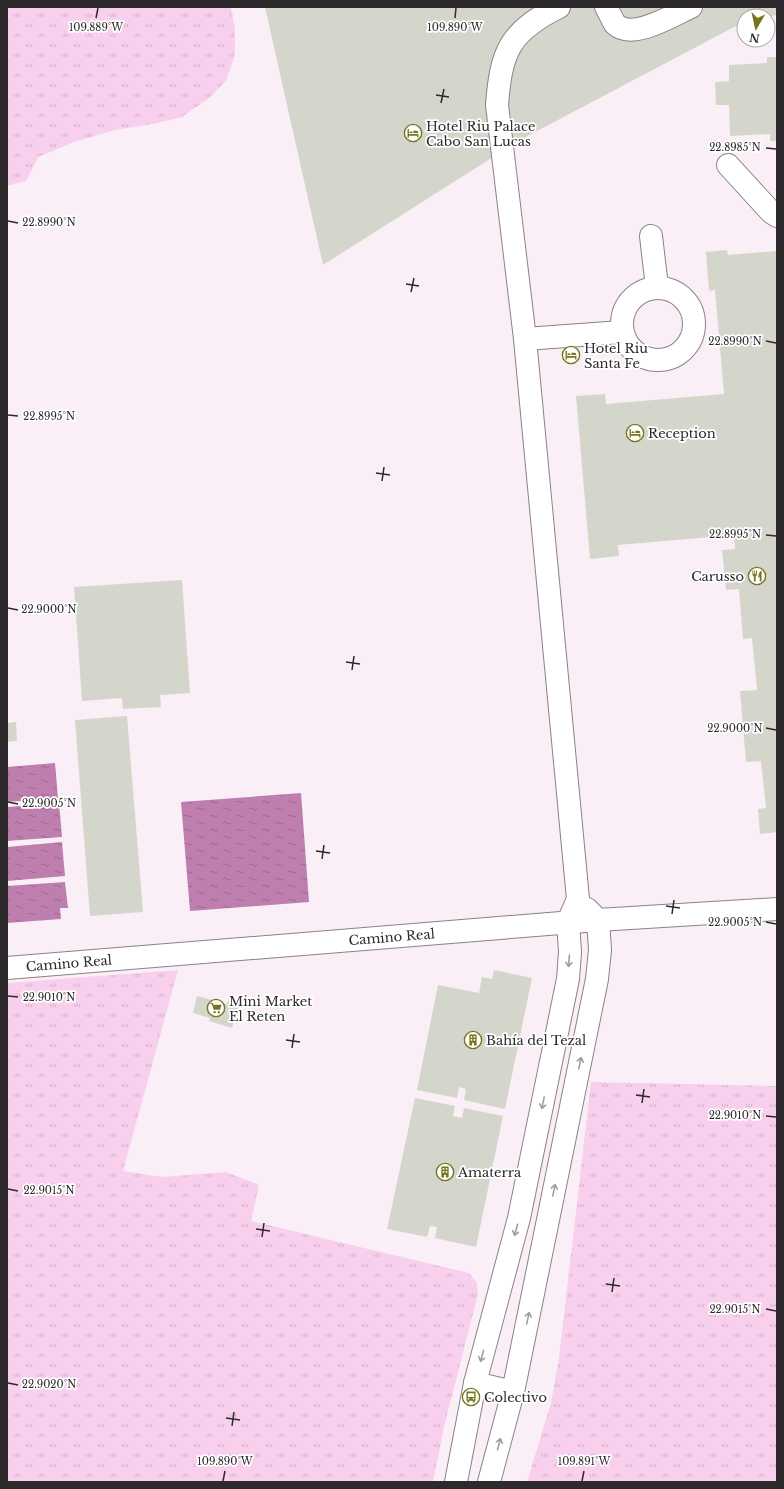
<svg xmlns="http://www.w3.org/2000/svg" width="784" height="1489" font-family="'Libre Baskerville',serif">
<defs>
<pattern id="grass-tufts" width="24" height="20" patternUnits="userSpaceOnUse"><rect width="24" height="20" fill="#f8cfed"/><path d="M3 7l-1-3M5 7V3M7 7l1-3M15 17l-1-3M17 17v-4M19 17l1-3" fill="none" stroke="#d5b2cb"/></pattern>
<pattern id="water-ripples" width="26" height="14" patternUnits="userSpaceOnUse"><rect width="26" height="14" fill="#be7faf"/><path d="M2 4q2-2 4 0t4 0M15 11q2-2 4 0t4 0" fill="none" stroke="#9b688f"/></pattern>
</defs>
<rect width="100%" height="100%" fill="#faeff7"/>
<g fill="url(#grass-tufts)">
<path d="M7 7H231L235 29V55L226 81 209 98 182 117 153 124 115 130 74 142 38 157 26 181 7 186Z"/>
<path d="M178 970 123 1171 161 1177 226 1172 259 1185 251 1221 469 1273 477 1283 478 1294 444 1427 433 1482H7V983Z"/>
<path d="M591 1082 777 1086V1482H527L551 1403 559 1358Z"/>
</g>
<g fill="url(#water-ripples)">
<path d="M55 763 58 798 7 802V767Z"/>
<path d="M301 793 309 902 190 911 181 802Z"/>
<path d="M59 803 62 837 7 841V807Z"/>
<path d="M62 842 65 876 7 881V847Z"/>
<path d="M65 882 68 908H60L61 919 7 923V886Z"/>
</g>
<g fill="#d5d6cb">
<path d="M265 7H777V15L768 17 744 16V24L738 25 520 140 323 265Z"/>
<path d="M767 57H777V141H770V134L730 136 729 105H716L715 82 729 81V65L767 63Z"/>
<path d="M727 250 728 255 777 251V832L760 834 758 809 766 808 761 761 746 762 740 691 757 690 752 638 743 639 739 589 726 590 722 550 735 549 734 535 618 545 619 556 590 559 576 396 605 394 606 404 724 394 715 290 709 291 706 252Z"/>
<path d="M182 580 190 693 160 695 161 707 123 709 122 698 82 701 74 587Z"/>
<path d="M127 716 143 912 90 916 75 720Z"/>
<path d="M16 722 17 741 7 742V723Z"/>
<path d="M494 970 532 978 505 1109 464 1100 466 1089 459 1087 457 1098 417 1090 438 985 479 993 482 977 492 979Z"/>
<path d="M197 996 227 1004 228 1000 239 1003 232 1028 209 1021 210 1018 193 1013Z"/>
<path d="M415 1098 455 1106 453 1116 462 1118 464 1108 503 1116 476 1247 435 1238 437 1227 430 1226 427 1237 387 1229Z"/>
</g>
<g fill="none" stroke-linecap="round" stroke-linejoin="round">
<defs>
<g id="minor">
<path d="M606 7C609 12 612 19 615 24 632 41 673 15 691 7"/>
<path d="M728 165 771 212 777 216"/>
<path d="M651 236 657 287"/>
<circle cx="658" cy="324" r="36"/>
<path d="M525 339 622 332"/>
<path id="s1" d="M7 968 598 920 777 909"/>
<path d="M475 1383 513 1392"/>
<path d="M456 1482 475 1383 519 1218 568 979 570 952 568 922 578 899 525 339 497 105C501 51 510 31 559 7"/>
<path d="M489 1482 513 1392 597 979 600 950 598 920 587 909"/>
</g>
</defs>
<use href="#minor" stroke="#8b8188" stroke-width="24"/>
<use href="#minor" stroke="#fff" stroke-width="22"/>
</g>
<defs><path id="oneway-shaft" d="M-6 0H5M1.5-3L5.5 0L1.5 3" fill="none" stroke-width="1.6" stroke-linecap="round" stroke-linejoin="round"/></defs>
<g stroke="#a09fa0">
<use href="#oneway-shaft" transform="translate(569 961) rotate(94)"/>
<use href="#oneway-shaft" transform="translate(580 1063) rotate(-78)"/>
<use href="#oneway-shaft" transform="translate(543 1103) rotate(101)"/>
<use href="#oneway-shaft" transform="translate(554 1190) rotate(-78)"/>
<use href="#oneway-shaft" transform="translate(516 1230) rotate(105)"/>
<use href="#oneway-shaft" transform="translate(528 1318) rotate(-78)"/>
<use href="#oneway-shaft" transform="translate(482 1356) rotate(105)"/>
<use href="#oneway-shaft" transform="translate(499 1444) rotate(-75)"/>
</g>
<path fill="none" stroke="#2d292c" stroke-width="1.5" d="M96 18 98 8M455 18 456 8M436 95 449 97M441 103 444 89M766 148 776 149M8 221 18 223M406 284 419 286M411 292 414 278M766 341 776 343M8 415 18 416M376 473 390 475M382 481 384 467M766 535 776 536M8 608 18 610M346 662 360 664M352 670 354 656M766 728 776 730M8 802 18 804M316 851 330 853M322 859 324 845M666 906 680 908M672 914 674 900M766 922 776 924M8 996 18 997M286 1040 300 1042M292 1048 294 1034M636 1095 650 1097M642 1103 644 1089M766 1116 776 1117M8 1189 18 1191M256 1229 270 1231M262 1237 264 1223M606 1284 620 1286M612 1292 614 1278M766 1309 776 1311M8 1383 18 1385M226 1418 240 1420M232 1426 234 1412M223 1481 225 1471M582 1481 584 1471"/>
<defs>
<symbol id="hotel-ring" viewBox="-11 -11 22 22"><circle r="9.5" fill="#fff" stroke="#75761d" stroke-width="1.5"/><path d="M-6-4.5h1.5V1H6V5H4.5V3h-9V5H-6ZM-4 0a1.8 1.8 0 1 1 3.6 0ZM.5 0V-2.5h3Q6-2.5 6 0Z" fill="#75761d"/></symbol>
<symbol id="restaurant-ring" viewBox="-11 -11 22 22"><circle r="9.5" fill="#fff" stroke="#75761d" stroke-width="1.5"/><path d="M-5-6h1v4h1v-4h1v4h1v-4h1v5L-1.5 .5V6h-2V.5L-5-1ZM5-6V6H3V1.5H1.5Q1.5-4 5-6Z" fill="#75761d"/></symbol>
<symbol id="supermarket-ring" viewBox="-11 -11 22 22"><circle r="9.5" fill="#fff" stroke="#75761d" stroke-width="1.5"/><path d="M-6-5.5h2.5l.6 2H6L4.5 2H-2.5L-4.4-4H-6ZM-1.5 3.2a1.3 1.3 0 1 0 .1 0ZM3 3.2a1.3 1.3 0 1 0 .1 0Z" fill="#75761d"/></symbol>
<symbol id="building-ring" viewBox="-11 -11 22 22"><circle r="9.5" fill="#fff" stroke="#75761d" stroke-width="1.5"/><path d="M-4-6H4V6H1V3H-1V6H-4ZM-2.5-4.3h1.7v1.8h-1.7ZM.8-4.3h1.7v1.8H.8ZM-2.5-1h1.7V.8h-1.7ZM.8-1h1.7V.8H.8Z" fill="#75761d"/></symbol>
<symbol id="bus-ring" viewBox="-11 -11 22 22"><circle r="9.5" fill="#fff" stroke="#75761d" stroke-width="1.5"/><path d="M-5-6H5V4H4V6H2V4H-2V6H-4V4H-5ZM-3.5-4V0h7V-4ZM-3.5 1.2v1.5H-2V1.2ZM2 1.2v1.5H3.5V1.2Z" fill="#75761d"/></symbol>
</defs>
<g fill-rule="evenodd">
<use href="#hotel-ring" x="403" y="123" width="20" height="20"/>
<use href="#hotel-ring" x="561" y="345" width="20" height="20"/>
<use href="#hotel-ring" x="625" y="423" width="20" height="20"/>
<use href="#restaurant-ring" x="747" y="566" width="20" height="20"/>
<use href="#supermarket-ring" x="206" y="998" width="20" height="20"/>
<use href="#building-ring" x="463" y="1030" width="20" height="20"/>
<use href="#building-ring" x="435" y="1162" width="20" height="20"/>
<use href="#bus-ring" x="461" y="1387" width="20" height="20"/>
</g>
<g text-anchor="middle" stroke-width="3.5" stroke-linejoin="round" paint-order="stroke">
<g font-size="13" fill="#2d292c" stroke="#fff" text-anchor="start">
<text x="426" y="131">Hotel Riu Palace<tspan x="426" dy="15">Cabo San Lucas</tspan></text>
<text x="584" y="353">Hotel Riu<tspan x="584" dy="15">Santa Fe</tspan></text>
<text x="648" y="438">Reception</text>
<text x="744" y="581" text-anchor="end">Carusso</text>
<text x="229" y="1006">Mini Market<tspan x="229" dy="15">El Reten</tspan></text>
<text x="486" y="1045">Bahía del Tezal</text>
<text x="458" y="1177">Amaterra</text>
<text x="484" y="1402">Colectivo</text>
</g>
<g font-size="13" fill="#2d292c" stroke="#fff">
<text dy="5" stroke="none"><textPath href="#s1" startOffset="386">Camino Real</textPath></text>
<text dy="5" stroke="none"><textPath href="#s1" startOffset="62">Camino Real</textPath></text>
</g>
</g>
<g font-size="10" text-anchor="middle" fill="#2d292c" stroke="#fff" stroke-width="3.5" stroke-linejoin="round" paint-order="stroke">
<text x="96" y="31">109.889°W</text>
<text x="455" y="31">109.890°W</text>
<text x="735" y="151">22.8985°N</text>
<text x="49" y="226">22.8990°N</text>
<text x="735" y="345">22.8990°N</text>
<text x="49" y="420">22.8995°N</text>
<text x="735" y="538">22.8995°N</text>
<text x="49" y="613">22.9000°N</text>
<text x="735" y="732">22.9000°N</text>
<text x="49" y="807">22.9005°N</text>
<text x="735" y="926">22.9005°N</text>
<text x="49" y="1001">22.9010°N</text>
<text x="735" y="1119">22.9010°N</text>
<text x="49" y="1194">22.9015°N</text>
<text x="735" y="1313">22.9015°N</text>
<text x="49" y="1388">22.9020°N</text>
<text x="225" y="1465">109.890°W</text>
<text x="584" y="1465">109.891°W</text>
</g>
<rect width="784" height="1489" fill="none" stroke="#2d292c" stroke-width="16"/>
<g transform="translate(756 28) rotate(189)"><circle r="19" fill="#ffffff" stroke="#aba9ab"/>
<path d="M0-3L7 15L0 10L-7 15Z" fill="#75761d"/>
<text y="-6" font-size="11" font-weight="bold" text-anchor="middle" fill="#2d292c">N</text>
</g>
</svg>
